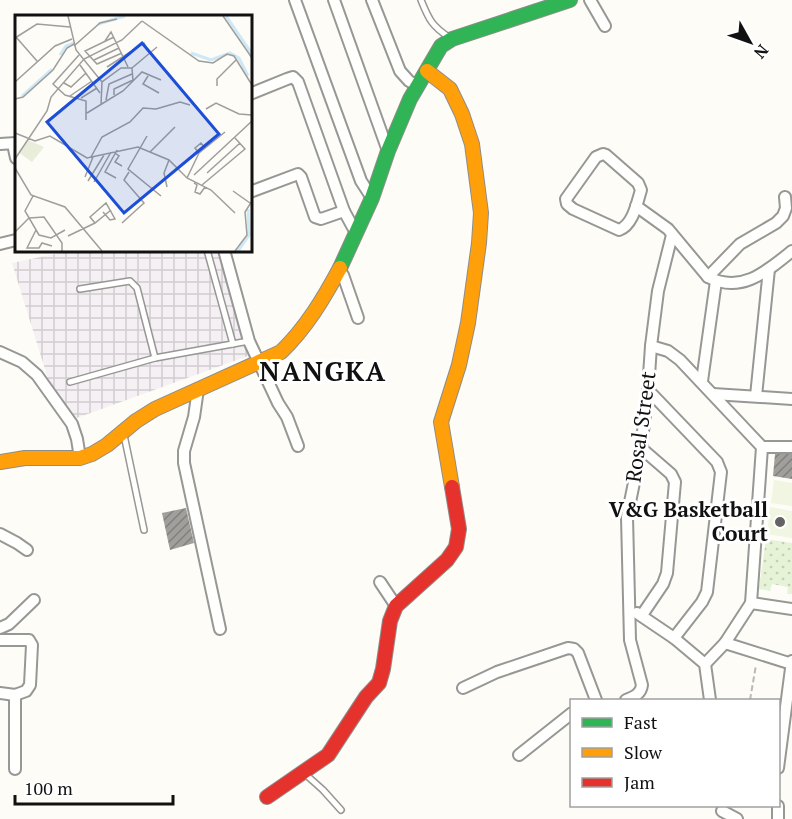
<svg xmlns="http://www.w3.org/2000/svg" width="792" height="819" font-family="'PT Serif',serif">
<defs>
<pattern id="industrial-grid" width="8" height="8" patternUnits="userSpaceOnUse" patternTransform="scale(1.5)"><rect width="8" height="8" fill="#f5f0f3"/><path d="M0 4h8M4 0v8" fill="none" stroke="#d1cdcf"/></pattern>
<pattern id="grass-dots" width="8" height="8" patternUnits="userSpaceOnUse" patternTransform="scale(1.5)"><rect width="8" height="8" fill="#e7f3d7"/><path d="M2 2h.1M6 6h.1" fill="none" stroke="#c5cfb8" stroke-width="1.8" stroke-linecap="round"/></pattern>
<pattern id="building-hatch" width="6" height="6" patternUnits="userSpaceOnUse" patternTransform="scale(1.5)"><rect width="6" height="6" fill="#a19f9c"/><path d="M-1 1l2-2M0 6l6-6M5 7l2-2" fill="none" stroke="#82807e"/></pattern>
</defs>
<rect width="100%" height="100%" fill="#fdfcf7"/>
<path fill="url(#industrial-grid)" d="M69 251H220L248 356 74 419 53 395 12 263Z"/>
<path fill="url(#grass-dots)" d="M766 539 792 543V594H787L788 587 772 584 770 591 759 589Z"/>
<g fill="#f0f6e1">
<path d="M774 480 792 483V506L771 503Z"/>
<path d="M770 507 792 511V538L767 534Z"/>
</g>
<g fill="url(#building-hatch)">
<path d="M775 454H792V479L773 476Z"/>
<path d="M186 508 194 543 170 550 162 513Z"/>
</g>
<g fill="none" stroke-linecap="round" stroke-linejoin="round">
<defs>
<g id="lane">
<path d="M421 0C429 20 432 26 450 38"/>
<path d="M207 250 233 344"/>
<path d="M80 289 130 281 137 288 155 358"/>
<path d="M70 382 155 358 249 341"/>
<path d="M124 435 144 530"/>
<path d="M304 773 323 790 341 810"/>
</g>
<g id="street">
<path d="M295 0 361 181 372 198"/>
<path d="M334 0 388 151"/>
<path d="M372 0 400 71 409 81 418 86"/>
<path d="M590 0 605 26"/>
<path d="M250 94 287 79 293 77 298 82 344 211 356 233"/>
<path d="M0 144 16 143"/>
<path d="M13 144 16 158"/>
<path d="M603 154 606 155 638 183 641 190C637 203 633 225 619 230L573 209 567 204 566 199 596 157Z"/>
<path d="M250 192 298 174 301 177 315 217 321 219 344 211"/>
<path d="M636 206 668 229 708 277C741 294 766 272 792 251"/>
<path d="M0 244 16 240"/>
<path d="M224 250 249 341 278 403 287 417 298 446"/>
<path d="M339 270 343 275 358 318"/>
<path d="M708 277 740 244 776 223 783 216 786 208 785 197"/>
<path d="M651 346 668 351 680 360 762 447 751 603 725 643 705 664"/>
<path d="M0 352 22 362 37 375 72 424 77 439 80 458"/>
<path d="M702 381 716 281"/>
<path d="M198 389 194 417 184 451V463L220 629"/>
<path d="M648 390 717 462 721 472 707 592 702 602 674 638"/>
<path d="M713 394 792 399"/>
<path d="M756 396 769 269"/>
<path d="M762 447H792"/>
<path d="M641 448 671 474 675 482 667 573 663 584 642 615"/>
<path d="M0 534 17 543 27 550"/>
<path d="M380 582 396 606"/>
<path d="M751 603 792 609"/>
<path d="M637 613 674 638 705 664 710 700"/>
<path d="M0 628 9 624 34 600"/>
<path d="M0 640H29L32 645 30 685 26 691 15 695 0 693"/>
<path d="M725 643 792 664"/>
<path d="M463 688 497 672 568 648 574 649 578 653 596 700"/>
<path d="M15 695V769"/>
<path d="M626 700C634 697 641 694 642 685L630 640 627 517 641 448 648 390 651 346 658 291 672 235"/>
<path d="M519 755 572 713"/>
<path d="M778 768 792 661"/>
<path d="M778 806V819"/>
<path d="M722 811 737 819"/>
</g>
<path id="fast" d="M340 268 372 198 388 151 410 99 441 46 452 39 570 0"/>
<g id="slow">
<path d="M427 71 450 89 462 114 472 144 481 213 479 243 468 323 459 365 441 422 452 487"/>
<path d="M0 462 25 458H80L92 454 107 445 136 421 155 409 281 352C306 328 324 298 340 268"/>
</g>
<path id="jam" d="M267 797 328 755 366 697 379 683 383 669 390 621 396 606 447 560 456 547 459 529 452 487"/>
</defs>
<use href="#lane" stroke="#979795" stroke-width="8"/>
<use href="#street" stroke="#979795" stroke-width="14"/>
<use href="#fast" stroke="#8e8d8b" stroke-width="16"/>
<use href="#slow" stroke="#8e8d8b" stroke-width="16"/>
<use href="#jam" stroke="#8e8d8b" stroke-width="16"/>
<path stroke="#b9b9b8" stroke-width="2" stroke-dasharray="6 3" stroke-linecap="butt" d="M750 700 756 665"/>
<use href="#lane" stroke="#fffffe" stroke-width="5"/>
<use href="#street" stroke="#fffffe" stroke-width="10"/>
<use href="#fast" stroke="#30b455" stroke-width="14"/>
<use href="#slow" stroke="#ff9f0a" stroke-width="14"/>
<use href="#jam" stroke="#e5322d" stroke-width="14"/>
</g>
<circle fill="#646362" stroke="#fff" stroke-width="2" cx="780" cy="522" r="6"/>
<g text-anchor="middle" stroke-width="6" stroke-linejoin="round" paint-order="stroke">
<g font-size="21" fill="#111" stroke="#fff">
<text transform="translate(641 427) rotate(-82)" y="7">Rosal Street</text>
</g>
<g font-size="21" font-weight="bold" fill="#111" stroke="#fff" text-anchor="end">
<text x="768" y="517">V&amp;G Basketball<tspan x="768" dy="24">Court</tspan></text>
</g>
<g font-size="27" font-weight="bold" letter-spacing="1.5" fill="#111" stroke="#fff">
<text x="323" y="381">NANGKA</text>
</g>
</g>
<g transform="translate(15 15)">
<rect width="237" height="237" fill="#fdfcf7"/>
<path d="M13 125 29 132 17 147 3 137Z" fill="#e9eedb"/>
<path fill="none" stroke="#cde8f7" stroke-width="3" d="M211 1 237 39M83 9 110 1M176 38 196 45 215 38 224 43 233 61M45 40 51 31 59 28M7 81 37 54M223 236 234 220 233 194"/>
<path fill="none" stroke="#9f9e9b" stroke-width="1.5" d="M53 1 61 35 87 67M208 1 237 43M127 6 184 46 198 48 212 39 219 41 237 70M1 22 22 46M99 22 70 36 82 49 107 38M0 23 22 9 55 12M90 26 96 17 113 52M59 31 85 8 102 4M64 40 38 69 50 80 71 86V105M79 45 104 33M65 50 85 78M92 52 129 28 133 36M133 61 128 69 144 78M118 66 117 53 142 32M0 67 40 31 57 24M49 68 56 72 71 58M202 71V64L222 44M99 80V74L118 65M55 81 77 66M66 83 82 73M0 84 8 82 38 55 52 33 59 29M91 85 94 69 117 59M86 90 87 67 106 53H117M191 94 201 88 224 99 237 100M72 98 108 76 127 57 146 65M0 118 20 126 35 121 72 143 123 132 154 145 172 163 196 175 220 198M132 121 113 154 146 181M190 133 186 128 180 133 184 138 210 117M135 137 160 112M100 138 104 141 100 147 107 151M76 142 87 122 115 107 128 93 141 94 165 87 175 90M0 144 32 96 36 82 69 44 107 25 127 6M0 153 16 180 50 192 87 236M192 158 225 128M179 160 237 106M70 162 78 142M101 163 90 157 102 135M172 163 184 138M73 166 89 140M79 167 96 137M179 168 182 170 180 177 185 179 190 172M187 170 230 134 220 123M152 172 149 158 154 145M218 176 235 188M18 181 10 196 24 220 36 223 50 215M14 203 29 202 47 228V236M80 208 75 202 91 188 100 204 95 205 88 197M107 208 129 188 109 165 114 157M21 215 12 233H24L27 228 37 231M0 217 14 203M53 221 80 208 96 195M220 236 232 220 230 197 237 186"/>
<path fill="#1d4ed8" fill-opacity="0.15" stroke="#1d4ed8" stroke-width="3" d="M127 28 204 119 109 198 32 107Z"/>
<rect width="237" height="237" fill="none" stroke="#111" stroke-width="3"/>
</g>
<rect x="570" y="699" width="210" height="108" fill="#ffffff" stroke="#a0a0a0" stroke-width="1.5"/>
<rect x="582" y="718" width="30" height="9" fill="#30b455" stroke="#a0a0a0" stroke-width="1.5"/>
<text x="624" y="729" font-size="18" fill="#111111">Fast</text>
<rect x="582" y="748" width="30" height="9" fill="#ff9f0a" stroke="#a0a0a0" stroke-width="1.5"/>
<text x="624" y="759" font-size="18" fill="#111111">Slow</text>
<rect x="582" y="778" width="30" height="9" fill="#e5322d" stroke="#a0a0a0" stroke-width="1.5"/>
<text x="624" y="789" font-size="18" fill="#111111">Jam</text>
<g transform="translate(750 42) rotate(130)" stroke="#ffffff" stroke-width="4.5" paint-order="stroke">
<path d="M0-4.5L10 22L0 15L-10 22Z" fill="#111111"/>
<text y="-9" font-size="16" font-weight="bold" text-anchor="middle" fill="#111111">N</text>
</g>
<path d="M15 795v9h158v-9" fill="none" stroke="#111111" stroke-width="3"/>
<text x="24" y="795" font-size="18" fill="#111111" stroke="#ffffff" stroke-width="4.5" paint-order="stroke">100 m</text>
</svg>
